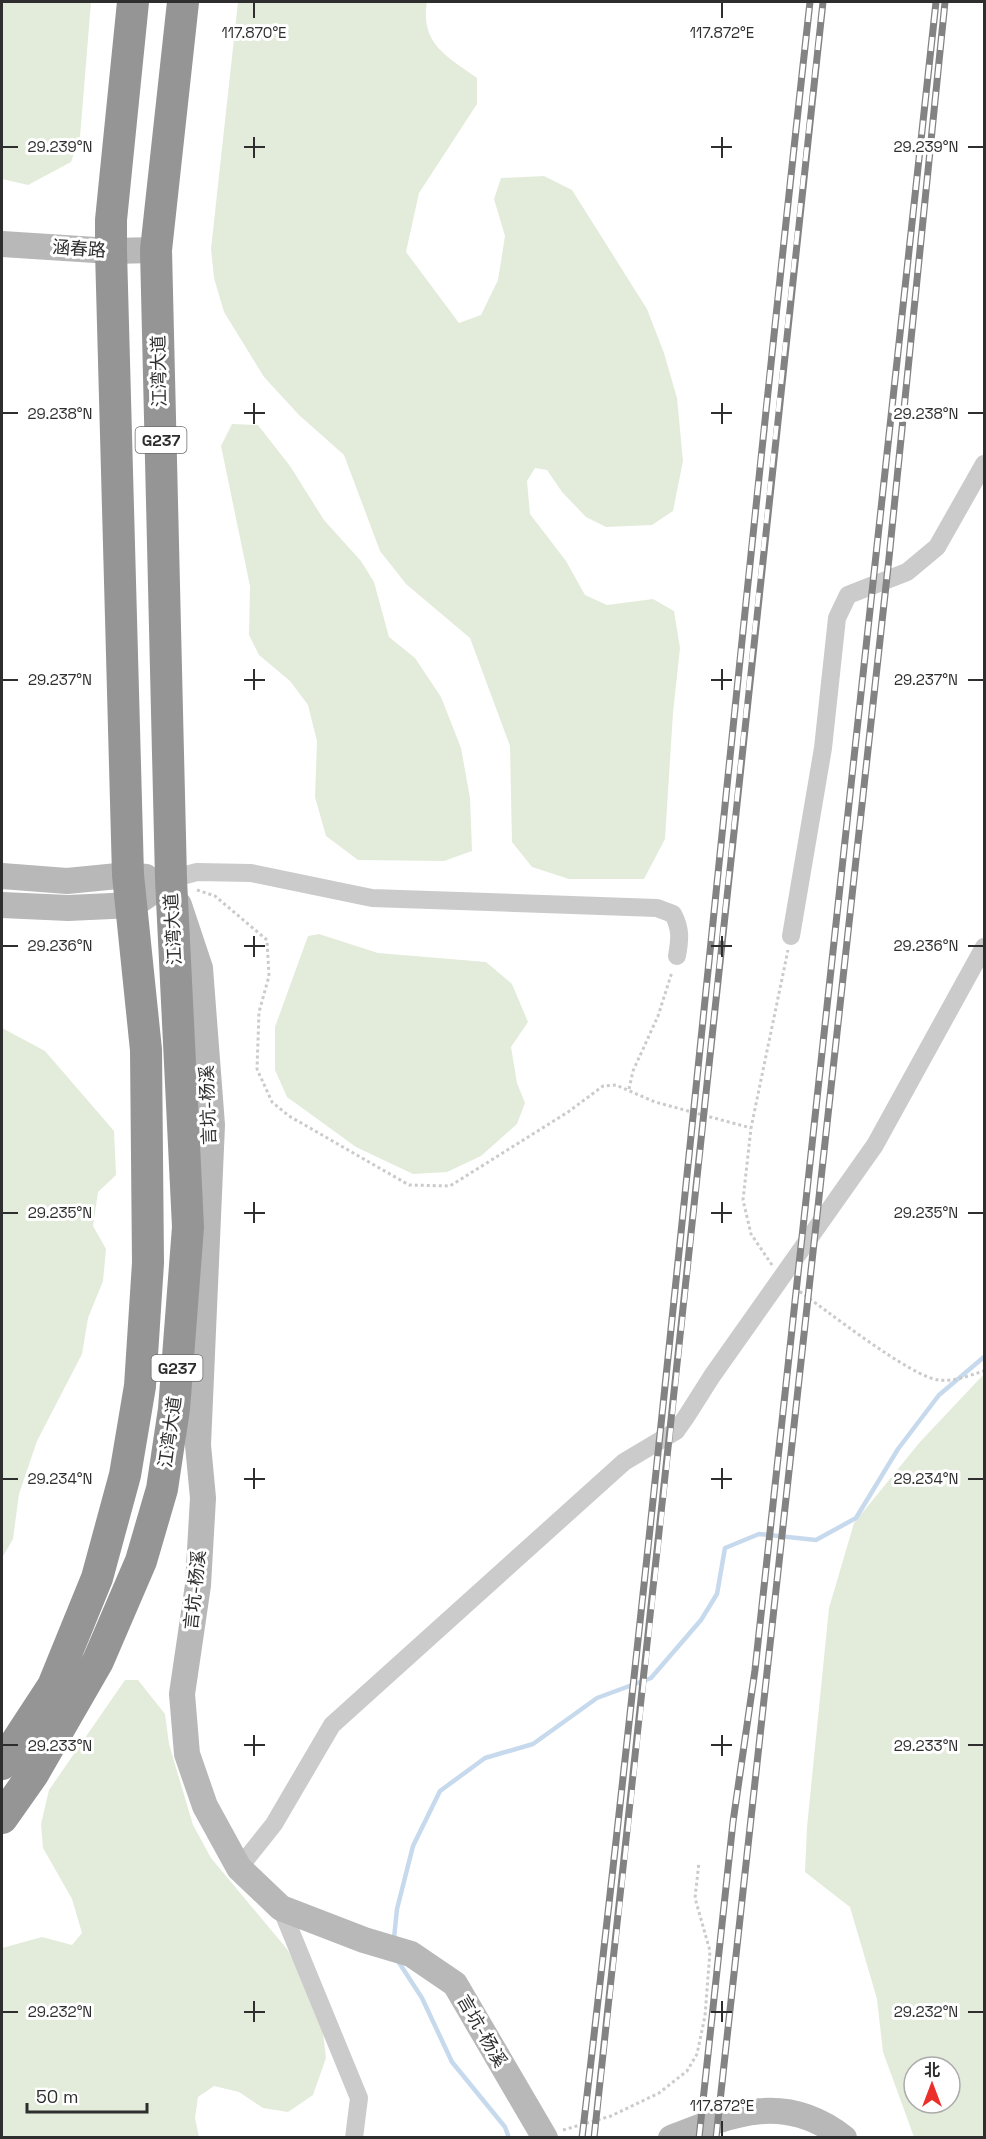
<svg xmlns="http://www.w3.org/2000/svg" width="986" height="2139" font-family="'Space Grotesk','Noto Sans SC',sans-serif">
<rect width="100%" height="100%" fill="#fff"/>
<g fill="#e3ecdb" fill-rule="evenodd">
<path d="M2 2H91L80 137 71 162 28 185 2 179Z"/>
<path d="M238 2H427C420 44 447 56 477 78V104L419 193 406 252 459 323 481 315 498 280 505 236 494 199 501 178 544 176 572 190 647 309 664 353 677 398 683 461 673 511 652 525 606 527 586 517 562 492 547 470 535 468 527 481 530 514 566 561 585 595 607 605 653 599 674 611 680 648 673 713 665 839 644 879H569L532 867 512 842 510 746 470 638 406 584 380 551 344 455 299 415 264 377 224 312 214 278 211 249Z"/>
<path d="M232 424 258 425 290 466 324 520 361 561 374 582 389 637 415 658 441 697 461 748 470 798 472 851 444 861 358 860 326 836 315 797 317 741 308 705 290 681 259 655 249 635 250 586 221 446Z"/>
<path d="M319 934 378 953 486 962 512 984 528 1022 511 1047 517 1083 525 1103 517 1124 481 1156 447 1172 413 1174 356 1147 287 1097 275 1070V1027L308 936Z"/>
<path d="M2 1028 45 1051 114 1131 116 1175 98 1192 93 1226 106 1249 103 1281 88 1318 82 1354 37 1441 19 1494 13 1539 2 1558Z"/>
<path d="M984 1374V2137H914L883 2052 877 1999 850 1907 805 1872 807 1827 829 1608 854 1523 920 1442ZM914 2067H950V2103H914Z"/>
<path d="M125 1680H138L165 1714 169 1744 193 1825 211 1858 287 1949 309 1987 322 2024 326 2058 313 2095 288 2112 263 2108 239 2092 214 2086 198 2097 195 2118 199 2137 2 2138V1948L42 1937 72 1945 82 1933 72 1899 43 1848 41 1824 49 1790Z"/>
</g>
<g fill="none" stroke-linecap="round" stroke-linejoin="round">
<g stroke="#c7daed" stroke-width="4.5">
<path d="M394 1938 397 1909 413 1846 440 1791 485 1758 533 1744 597 1698 651 1678 701 1620 717 1594 725 1548 759 1534 816 1540 856 1518 898 1449 939 1395 984 1357"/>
<path d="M398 1961 422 1998 452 2062 505 2127 509 2138"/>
</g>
<g stroke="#cbcbcb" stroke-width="3" stroke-dasharray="3 3" stroke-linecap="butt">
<path d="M197 890 215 896 267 940 269 976 259 1012 257 1069 272 1102 289 1116 409 1185 450 1186 568 1112 603 1086 616 1085 655 1102 751 1128"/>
<path d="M629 1089 633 1071 658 1016 672 972"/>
<path d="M772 1265 751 1234 743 1200 751 1128 788 950"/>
<path d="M795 1288C822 1307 912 1378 939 1380 955 1382 970 1375 984 1371"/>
<path d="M563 2130 611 2116 659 2093 687 2071 697 2054 705 2016 710 1951 695 1898 699 1862"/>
</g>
<g stroke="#cbcbcb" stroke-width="18">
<path d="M171 879 197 872 251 873 372 898 657 908 673 914C681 929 680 939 677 956"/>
<path d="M791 936 823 748 837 618 848 595 907 572 937 547 984 464"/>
<path d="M239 1868 274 1824 332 1725 624 1462 676 1431 686 1417 712 1376 875 1145 984 947"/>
<path d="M281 1908 359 2098 354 2138"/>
</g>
<g stroke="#b8b8b8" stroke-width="26">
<path d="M2 244 111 251 156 250"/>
<path d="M2 876 67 881 128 875 146 877"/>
<path d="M2 905 68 908 133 905 171 879"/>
<path d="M179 905 200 968 212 1125 198 1445 203 1498 198 1585 182 1694 187 1754 205 1806 239 1868 281 1908 364 1940 411 1954 455 1984 545 2138"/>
<path d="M671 2138C734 2113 785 2092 844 2138"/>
</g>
<g stroke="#959595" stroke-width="32">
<path d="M2 1764 53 1686 97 1578 125 1475 140 1386 148 1263 146 1050 128 875 111 251V220L133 2"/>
<path d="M2 1818 33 1774 98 1661 141 1561 162 1489 174 1409 188 1227 171 879 156 250 183 2"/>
</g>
<defs>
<g id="rail">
<path d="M582 2138C666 1426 731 713 810 2"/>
<path d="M594 2138C674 1426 743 713 823 2"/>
<path d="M699 2138 733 1822 755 1670 936 2"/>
<path d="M716 2138 889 558 945 2"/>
</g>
</defs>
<use href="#rail" stroke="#838383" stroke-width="7"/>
<use href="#rail" stroke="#fff" stroke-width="4.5" stroke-dasharray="14" stroke-linecap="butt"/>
</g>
<path fill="none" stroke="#2e2e2e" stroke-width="2" d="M254 3V18M722 3V18M254 137V158M722 137V158M3 147H18M244 147H265M711 147H732M968 147H983M254 403V424M722 403V424M3 413H18M244 413H265M711 413H732M968 413H983M254 669V690M722 669V690M3 680H18M244 680H265M711 680H732M968 680H983M254 936V957M722 936V957M3 946H18M244 946H265M711 946H732M968 946H983M254 1202V1223M722 1202V1223M3 1213H18M244 1213H265M711 1213H732M968 1213H983M254 1468V1489M722 1468V1489M3 1479H18M244 1479H265M711 1479H732M968 1479H983M254 1735V1756M722 1735V1756M3 1745H18M244 1745H265M711 1745H732M968 1745H983M254 2001V2022M722 2001V2022M3 2012H18M244 2012H265M711 2012H732M968 2012H983M722 2121V2136"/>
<g text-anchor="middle" stroke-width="6" stroke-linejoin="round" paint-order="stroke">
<g fill="#fff" stroke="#6d6d6d" stroke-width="1.5">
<rect x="135.5" y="427" width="51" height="26" rx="4.5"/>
<rect x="151.5" y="1355" width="51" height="26" rx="4.5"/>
</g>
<g font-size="16" font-weight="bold" fill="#2e2e2e">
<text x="161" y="446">G237</text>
<text x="177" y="1374">G237</text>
</g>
<g font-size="18" fill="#2e2e2e" stroke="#fff">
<text transform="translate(79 249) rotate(4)" y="6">涵春路</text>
<text transform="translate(159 371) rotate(-91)" y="6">江湾大道</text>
<text transform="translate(173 929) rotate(-93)" y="6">江湾大道</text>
<text transform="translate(208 1105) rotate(-92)" y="6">言坑-杨溪</text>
<text transform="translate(170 1432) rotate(-82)" y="6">江湾大道</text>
<text transform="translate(195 1590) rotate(-84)" y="6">言坑-杨溪</text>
<text transform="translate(482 2031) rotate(60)" y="6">言坑-杨溪</text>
</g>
</g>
<g font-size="15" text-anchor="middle" fill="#2e2e2e" stroke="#fff" stroke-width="6" stroke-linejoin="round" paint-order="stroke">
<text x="254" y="38">117.870°E</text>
<text x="722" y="38">117.872°E</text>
<text x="60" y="152">29.239°N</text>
<text x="926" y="152">29.239°N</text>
<text x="60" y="419">29.238°N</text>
<text x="926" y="419">29.238°N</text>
<text x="60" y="685">29.237°N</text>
<text x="926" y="685">29.237°N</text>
<text x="60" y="951">29.236°N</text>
<text x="926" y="951">29.236°N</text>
<text x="60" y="1218">29.235°N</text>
<text x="926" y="1218">29.235°N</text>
<text x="60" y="1484">29.234°N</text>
<text x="926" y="1484">29.234°N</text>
<text x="60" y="1751">29.233°N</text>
<text x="926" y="1751">29.233°N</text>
<text x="60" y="2017">29.232°N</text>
<text x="926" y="2017">29.232°N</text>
<text x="722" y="2111">117.872°E</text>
</g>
<rect width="986" height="2139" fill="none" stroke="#2e2e2e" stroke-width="6"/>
<g transform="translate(932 2085)"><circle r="28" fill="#ffffff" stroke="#ababab" stroke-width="1.5"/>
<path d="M0-4.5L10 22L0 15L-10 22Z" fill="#eb2f2a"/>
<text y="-9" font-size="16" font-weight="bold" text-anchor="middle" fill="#2e2e2e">北</text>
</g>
<path d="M27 2103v9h120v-9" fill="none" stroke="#2e2e2e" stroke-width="3"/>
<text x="36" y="2103" font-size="18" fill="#2e2e2e" stroke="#ffffff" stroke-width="4.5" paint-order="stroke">50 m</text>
</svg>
